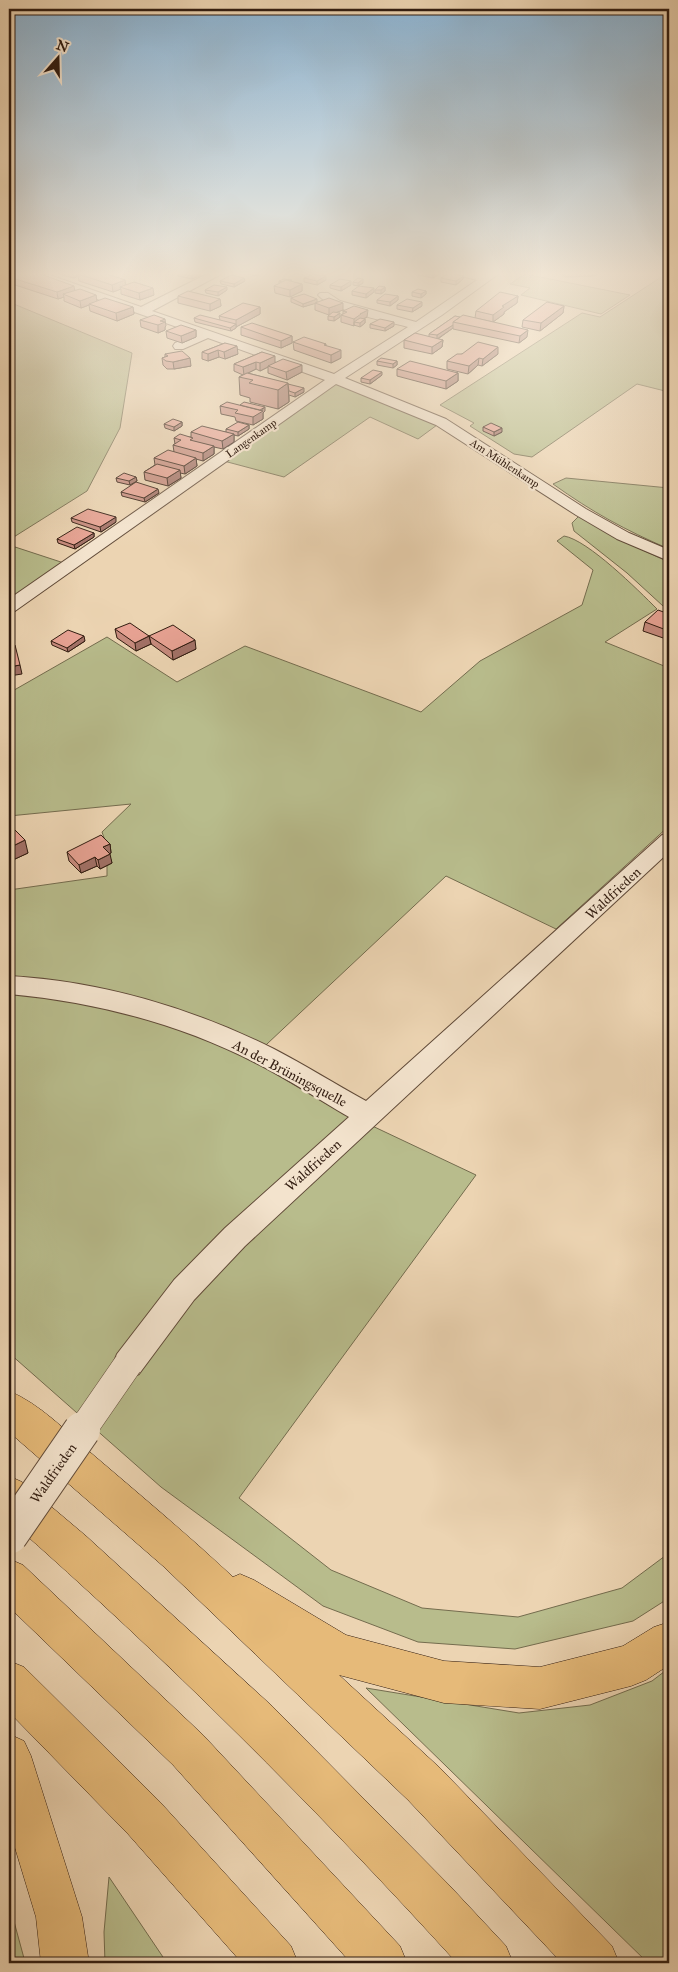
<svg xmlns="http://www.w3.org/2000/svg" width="678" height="1972" font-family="'IM FELL Great Primer',serif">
<rect width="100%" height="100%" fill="#ecd4b2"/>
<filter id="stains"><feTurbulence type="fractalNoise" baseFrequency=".004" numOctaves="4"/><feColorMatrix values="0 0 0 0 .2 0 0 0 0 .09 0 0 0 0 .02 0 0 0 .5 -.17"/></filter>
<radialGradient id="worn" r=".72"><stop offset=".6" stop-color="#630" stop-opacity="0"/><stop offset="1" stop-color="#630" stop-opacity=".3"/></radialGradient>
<g fill="#b8bc8c" stroke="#746c4e">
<path d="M669 272V392L637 384 532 457 514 454 470 426 474 423 440 405 582 313 600 317Z"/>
<path d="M525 274 630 295 601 314 521 295 530 288 510 284Z"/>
<path d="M9 302 132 353 120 428 87 491 9 540Z"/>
<path d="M331 382 437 425 418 439 370 417 284 477 220 460Z"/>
<path d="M566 478 669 488V549C625 530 592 512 553 484Z"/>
<path d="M579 516 616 538 669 562V603L663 606 627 573 574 531 572 523Z"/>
<path d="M564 536C588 540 638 590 657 609L605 642 669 668V826L556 929 446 876 251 1059 330 1106 476 1175 239 1498 331 1570 422 1608 518 1617 622 1588 669 1553V1598L633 1621 515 1649 418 1642 323 1606 161 1487 9 1353V890L107 876V846L102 832 131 804 9 816V693L107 637 177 682 245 646 421 712 480 661 582 605 593 570 557 541Z"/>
<path d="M9 545 70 565 9 607Z"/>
<path d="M669 1668V1963H648L366 1688 519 1713 590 1705 652 1681Z"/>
<path d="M109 1877 167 1963H105L104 1932Z"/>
<path d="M9 1903 25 1962V1963H9Z"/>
</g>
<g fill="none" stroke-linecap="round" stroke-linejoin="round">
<defs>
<g id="minor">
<path d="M25 272H41L141 307 211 272H225L152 311 334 374 408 327C386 321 332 311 318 295L320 293H328L340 301 416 322 477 280 454 274 453 272H472L484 275 489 272H501L442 315 345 378 446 419 586 509 629 533 669 550V561L617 539 576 515 436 425 336 384 15 611 9 612V599L325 380 208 338 183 349H175L173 346 175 343 197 334 26 274Z"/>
<path d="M669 833V852L245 1246 194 1300 139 1374 128 1379 117 1374 113 1364 117 1354 174 1280 225 1228 349 1117C318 1099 288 1079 256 1063 178 1023 95 1002 9 994V976C100 981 192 1008 274 1049 305 1065 335 1084 366 1101L662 835Z"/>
</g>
<g id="highway">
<path d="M9 1391C40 1404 66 1431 91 1453 139 1494 187 1534 233 1577L240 1574 254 1580 346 1635 444 1661 540 1667 623 1646 654 1627 669 1622V1665L646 1680 631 1686 540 1709 444 1703 339 1675 440 1768 612 1946 619 1963H562L408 1800 163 1566 9 1432Z"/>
<path d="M9 1476 22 1482 86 1536 272 1706 449 1885 506 1946 513 1963H457C315 1807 167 1659 9 1520Z"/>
<path d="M9 1559 23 1565 203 1735 400 1946 407 1963H351L173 1765 9 1607Z"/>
<path d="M9 1661 24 1667 160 1802 291 1946 298 1963H242L128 1834 9 1712Z"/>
<path d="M9 1734 24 1741 31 1756 82 1917 89 1963H41L36 1917 9 1828Z"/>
</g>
</defs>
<use href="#minor" stroke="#604a38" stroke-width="2"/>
<use href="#highway" stroke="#311c10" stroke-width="1"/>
<use href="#minor" fill="#f3e3cd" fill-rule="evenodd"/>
<use href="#highway" fill="#e6ba79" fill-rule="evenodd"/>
<defs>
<path id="minor-bridge-far1" d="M81 1432 128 1364"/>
<path id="minor-bridge" d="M9 1536 82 1430"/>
</defs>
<use href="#minor-bridge-far1" stroke="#604a38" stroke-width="29" stroke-linecap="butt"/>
<use href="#minor-bridge" stroke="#604a38" stroke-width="38" stroke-linecap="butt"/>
<use href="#minor-bridge-far1" stroke="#f3e3cd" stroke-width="28"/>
<use href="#minor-bridge" stroke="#f3e3cd" stroke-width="36"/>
</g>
<g fill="#c78b7e" stroke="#311c10">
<path d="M9 272 74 290 96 295 97 301 133 307 134 314 117 321 90 311 89 305 81 308 64 301V297L58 299 9 283Z"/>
<path d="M62 272H100L125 280 126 285 154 295 140 300 121 294V289L113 292 79 281 78 276 74 278 62 275Z"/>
<path d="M161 272H176L171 275Z"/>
<path d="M180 272H201V275L192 279 178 276V273Z"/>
<path d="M244 272H263L257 276 244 273Z"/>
<path d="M419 272 441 273 433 278 418 275Z"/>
<path d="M559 272H601L593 276 565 277Z"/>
<path d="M304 278 326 280 317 285 304 282Z"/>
<path d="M441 278 463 279 456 285 441 282Z"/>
<path d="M220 281H245L234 287 221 284Z"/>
<path d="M279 281 292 282 302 284V291L290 297 275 293 274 286 279 284Z"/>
<path d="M353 282 363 283 358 286 353 285Z"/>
<path d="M330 285H351L341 291 330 288Z"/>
<path d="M385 287V291L381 294 375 293V290Z"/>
<path d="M205 290H227L218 296 206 293Z"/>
<path d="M352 291 374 292 366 298 352 295Z"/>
<path d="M426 291V294L421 298 412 296V292Z"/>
<path d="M178 296 220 299 221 306 210 311 178 303Z"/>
<path d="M398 296V300L390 306 377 303V300Z"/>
<path d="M518 296 517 303 504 312V314L493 322 475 318 476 311Z"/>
<path d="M291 298 317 302 343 310 337 312 340 317 334 321 328 320V316L329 315 315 310V303L303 307 291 302Z"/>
<path d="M397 305 422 306 412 312 397 309Z"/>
<path d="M564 306 563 313 540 331 522 327 523 320Z"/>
<path d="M260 307V314L236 327V328L231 331 195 322 194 318 220 320 219 316Z"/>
<path d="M343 311 367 317 364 319H365V323L360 327 354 325V326L341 322V315L343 314Z"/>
<path d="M455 316 527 337 519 343 453 329V328L438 339 443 340 442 347 432 354 404 348V340L429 337V334Z"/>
<path d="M140 320 166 326 165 327V330L158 333 141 327Z"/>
<path d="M370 324 394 326 385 331 370 328Z"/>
<path d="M241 327 292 336V343L281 348 241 335Z"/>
<path d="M196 330V337L182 343 167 338 166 331Z"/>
<path d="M293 342 326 344V346L341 358 331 363 294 350Z"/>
<path d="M225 343 238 354 225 359 219 357 208 361 202 359V352Z"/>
<path d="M262 352 275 362 302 372 287 380 268 373V367L260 371 256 369 248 373 288 384 304 392 295 397 289 395V402L278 409 250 402V398L240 395 239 377 243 375 234 371V364Z"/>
<path d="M165 354 191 366 174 369H167L163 365 162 358 165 357Z"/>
<path d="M462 354H498L482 366 478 365 468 374 447 369V361Z"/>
<path d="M377 361H397V365L393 368 377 365Z"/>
<path d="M397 369 458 373V381L446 389 397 376Z"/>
<path d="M382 375 370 384 361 382V378Z"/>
<path d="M220 406 265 411 263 413V419L253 425 236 421 235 417 221 414Z"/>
<path d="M182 422V426L174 431 165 428 164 424Z"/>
<path d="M249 425V429L238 436 234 435V442L223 449 214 447V454L203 461 196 459 197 466 185 474 180 473 181 478 168 486 145 480 144 472 155 465 154 458 174 452 173 445 175 444 174 438 191 437V432H226V429Z"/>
<path d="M483 427 502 432 494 436 483 431Z"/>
<path d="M136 477 137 481 130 485 117 482 116 478Z"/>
<path d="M121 492 159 493 145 502 122 496Z"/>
<path d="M71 518 116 522 101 532 72 522Z"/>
<path d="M94 533V537L75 549 58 543 57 539Z"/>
<path d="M669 614V640L643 631 645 622Z"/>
<path d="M115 629 149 636 151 644 136 651 117 638Z"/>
<path d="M149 636 196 649 173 660 151 644Z"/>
<path d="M51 641H85L68 652 52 645Z"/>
<path d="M9 824 28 853 15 859 10 855 9 856Z"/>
<path d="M110 844 111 853 109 854 112 863 100 869 97 866 81 873 69 861 67 852Z"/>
</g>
<g fill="#a27167" stroke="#311c10">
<path d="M73 272H86L78 274V276L74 278Z"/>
<path d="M199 272H201V275L192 279V276Z"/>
<path d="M257 272H263L257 276Z"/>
<path d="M437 272H441V273L433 278V275Z"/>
<path d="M593 272H601L593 276Z"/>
<path d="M326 276V280L317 285V281Z"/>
<path d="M464 276 463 279 456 285V281Z"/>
<path d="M244 278 245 281 234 287V284Z"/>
<path d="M363 279V283L358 286V283Z"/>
<path d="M125 280 126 287H120L121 289 113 292 112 285Z"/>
<path d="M351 281V285L341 291V287Z"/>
<path d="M302 284V291L290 297V290Z"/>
<path d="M74 286 75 293 63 294 64 297 58 299 57 292Z"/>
<path d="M227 287V290L218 296V292Z"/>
<path d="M385 287V291L381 294V290Z"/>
<path d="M153 288 154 295 140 300 139 293Z"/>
<path d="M374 288V292L366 298V294Z"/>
<path d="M426 291V294L421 298V294Z"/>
<path d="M96 295 97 302 89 304V305L81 308 80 301Z"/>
<path d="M398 296V300L390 306V302Z"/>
<path d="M518 296 517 303 504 312V314L493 322V315L502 306Z"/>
<path d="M220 299 221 306 210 311V304Z"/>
<path d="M317 299V303L303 307V304Z"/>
<path d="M422 302V306L412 312 413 308Z"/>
<path d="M343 303V310L329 315V308Z"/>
<path d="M564 306 563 313 540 331 541 323Z"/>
<path d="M133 307 134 314 117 321 116 313Z"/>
<path d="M260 307V314L236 327V320Z"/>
<path d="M368 310 367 317 361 320 354 322V326V319L360 314Z"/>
<path d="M340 313V317L334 321V317Z"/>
<path d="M165 319 166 326 165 327V330L158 333V325L160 321Z"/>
<path d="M365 319V323L360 327V323Z"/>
<path d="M394 322V326L385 331V328Z"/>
<path d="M236 324V328L231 331 230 328Z"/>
<path d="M453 325V328L437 339V335Z"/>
<path d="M196 330V337L182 343 181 336Z"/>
<path d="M528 330 527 337 519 343 520 336Z"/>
<path d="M292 336V343L281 348V341Z"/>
<path d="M443 340 442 347 432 354V347Z"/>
<path d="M237 346 238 354 225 359 224 352Z"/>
<path d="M498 347V354L482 366 483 359Z"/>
<path d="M218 350 219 357 208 361V354Z"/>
<path d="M341 350V358L331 363V355Z"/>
<path d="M275 356V364L268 366V367L260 371V363Z"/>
<path d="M190 358 191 366 174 369 173 362Z"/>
<path d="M479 358 478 365 468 374 469 366Z"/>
<path d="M397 361V365L393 368V364Z"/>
<path d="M256 362V369L244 375 243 367Z"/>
<path d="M302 365V372L287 380 286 372Z"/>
<path d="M382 372V375L370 384V380Z"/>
<path d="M458 373V381L446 389V381Z"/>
<path d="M288 383 289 402 278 409V390Z"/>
<path d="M304 388V392L295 397V393Z"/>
<path d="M265 407V411L263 413V419L253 425V417Z"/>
<path d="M182 422V426L174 431V427Z"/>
<path d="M249 425V429L238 436V432Z"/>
<path d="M502 428V432L494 436V432Z"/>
<path d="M234 434V442L223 449 222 441Z"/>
<path d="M214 446V454L203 461V453Z"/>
<path d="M196 458 197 466 185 474 184 466Z"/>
<path d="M180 470 181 478 168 486 167 478Z"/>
<path d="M136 477 137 481 130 485 129 481Z"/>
<path d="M158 489 159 493 145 502 144 498Z"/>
<path d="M116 517V522L101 532 100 527Z"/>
<path d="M94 533V537L75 549 74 545Z"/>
<path d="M84 636 85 641 68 652 67 648Z"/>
<path d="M149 636 151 644 136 651 135 643Z"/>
<path d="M195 640 196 649 173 660 172 651Z"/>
<path d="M20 665 22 674 9 676V667Z"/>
<path d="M25 840 28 853 15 859 11 847Z"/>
<path d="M110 844 111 853 105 856 103 847Z"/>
<path d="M110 854 112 863 100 869 98 860Z"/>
<path d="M95 857 97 866 81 873 79 865Z"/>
</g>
<g fill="#e7a293" stroke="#311c10">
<path d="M9 272H35L74 286 57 292 9 277Z"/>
<path d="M83 272H100L125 280 112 285 78 274Z"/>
<path d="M180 272H199L192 276 178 273Z"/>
<path d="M420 272H437L433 275Z"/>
<path d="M449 273 464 276 456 281 441 278Z"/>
<path d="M314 274 326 276 317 281 304 278Z"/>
<path d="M231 275 244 278 234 284 220 281Z"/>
<path d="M358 278 363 279 358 283 353 282Z"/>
<path d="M284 279 292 280 290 281 286 280 282 282 279 281Z"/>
<path d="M340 279 351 281 341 287 330 285Z"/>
<path d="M286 280 302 284 290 290 274 286Z"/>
<path d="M134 282 153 288 139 293 120 287Z"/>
<path d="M214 285 227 287 218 292 205 290Z"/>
<path d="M359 286 374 288 366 294 352 291Z"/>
<path d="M379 286 385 287 381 290H375Z"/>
<path d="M80 289 96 295 80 301 63 294Z"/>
<path d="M418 289 426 291 421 294 412 292Z"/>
<path d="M188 291 220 299 210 304 178 296Z"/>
<path d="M500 292 518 296 502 306 504 307 493 315 476 311Z"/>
<path d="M304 294 317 299 303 304 291 298Z"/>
<path d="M385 294 398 296 390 302 377 300Z"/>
<path d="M105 298 133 307 116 313 89 304Z"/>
<path d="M329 298 343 303 329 308 315 303Z"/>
<path d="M407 299 422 302 413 308 397 305Z"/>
<path d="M547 302 564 306 541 323 523 320Z"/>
<path d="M243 303 260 307 236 320 219 316Z"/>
<path d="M354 306 368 310 360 314H361L354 319 341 315 347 312 343 311Z"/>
<path d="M333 312 340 313 334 317 328 316Z"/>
<path d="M154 315 165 319 160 321 165 322 158 325 140 320Z"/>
<path d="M200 315 236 324 230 328 194 318Z"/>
<path d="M463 315 528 330 520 336 453 322Z"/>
<path d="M455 316 460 317 453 322V325L437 335 429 334Z"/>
<path d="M360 318 365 319 360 323 354 322Z"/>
<path d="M380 319 394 322 385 328 370 324Z"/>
<path d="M252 323 292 336 281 341 241 327Z"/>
<path d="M181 325 196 330 181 336 166 331Z"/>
<path d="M415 333 443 340 432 347 404 340Z"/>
<path d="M304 337 326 344 324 345 341 350 331 355 293 342Z"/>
<path d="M478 342 498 347 483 359 479 358 469 366 447 361 457 354H462Z"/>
<path d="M225 343 237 346 224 352 218 350 208 354 202 352Z"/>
<path d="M182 351 190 358 173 362 166 361 162 358 168 356 165 354Z"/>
<path d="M262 352 275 356 260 363 256 362 243 367 234 364Z"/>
<path d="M381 358 397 361 393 364 377 361Z"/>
<path d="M283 359 302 365 286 372 268 366Z"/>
<path d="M410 361 458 373 446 381 397 369Z"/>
<path d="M373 370 382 372 370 380 361 378Z"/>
<path d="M247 373 288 383 278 390 249 383 253 380 239 377Z"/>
<path d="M288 384 304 388 295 393 289 391Z"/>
<path d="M227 402 263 411 253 417 235 413 238 410 220 406Z"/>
<path d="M244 402 265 407 260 410 240 405Z"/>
<path d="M173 419 182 422 174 427 164 424Z"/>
<path d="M238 422 249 425 238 432 226 429Z"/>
<path d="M491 423 502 428 494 432 483 427Z"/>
<path d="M202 426 234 434 222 441 191 432Z"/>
<path d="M180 434 193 438 190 440 214 446 203 453 173 445 181 440 174 438Z"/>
<path d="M168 450 196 458 184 466 154 458Z"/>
<path d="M157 464 180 470 167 478 144 472Z"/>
<path d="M124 473 136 477 129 481 116 478Z"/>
<path d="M136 482 158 489 144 498 121 492Z"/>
<path d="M88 509 116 517 100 527 71 518Z"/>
<path d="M77 527 94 533 74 545 57 539Z"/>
<path d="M658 610 669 614V631L645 622Z"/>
<path d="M130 623 149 636 135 643 115 629Z"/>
<path d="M173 625 195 640 172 651 149 636Z"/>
<path d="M68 630 84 636 67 648 51 641Z"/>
<path d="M9 641 10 646 15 645 20 665 9 667Z"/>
<path d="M9 824 25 840 11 847 9 844Z"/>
<path d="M101 835 110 844 103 847 110 854 98 860 95 857 79 865 67 852Z"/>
</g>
<linearGradient id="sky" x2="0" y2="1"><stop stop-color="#8ab4d5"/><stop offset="0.5" stop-color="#f6ecdc"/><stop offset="1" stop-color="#f6ecdc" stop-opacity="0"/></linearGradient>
<rect width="678" height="548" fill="url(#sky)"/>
<g text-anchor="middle" stroke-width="4.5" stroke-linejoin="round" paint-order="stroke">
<g font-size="11" fill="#311c10" stroke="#f3e3cd">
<text transform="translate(251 438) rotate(-35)" y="4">Langenkamp</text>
<text transform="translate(505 463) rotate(33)" y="4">Am Mühlenkamp</text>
</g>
<g font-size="14" fill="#311c10" stroke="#f3e3cd">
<text transform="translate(613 893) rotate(-43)" y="5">Waldfrieden</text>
<text transform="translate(290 1073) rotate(28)" y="5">An der Brüningsquelle</text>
<text transform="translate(313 1165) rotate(-42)" y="5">Waldfrieden</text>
<text transform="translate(53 1473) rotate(-55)" y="5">Waldfrieden</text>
</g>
</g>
<rect width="678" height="1972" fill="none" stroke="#ecd4b2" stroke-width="30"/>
<rect x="10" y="10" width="658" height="1952" fill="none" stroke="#311c10" stroke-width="2.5"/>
<rect x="15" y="15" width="648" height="1942" fill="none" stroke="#311c10"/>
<g transform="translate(58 58) rotate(20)" stroke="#f3e3cd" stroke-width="4" paint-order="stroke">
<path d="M0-4L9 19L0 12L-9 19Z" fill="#311c10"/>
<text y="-8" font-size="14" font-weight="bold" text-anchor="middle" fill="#311c10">N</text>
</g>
<rect width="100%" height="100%" filter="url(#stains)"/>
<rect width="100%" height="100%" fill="url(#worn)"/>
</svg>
